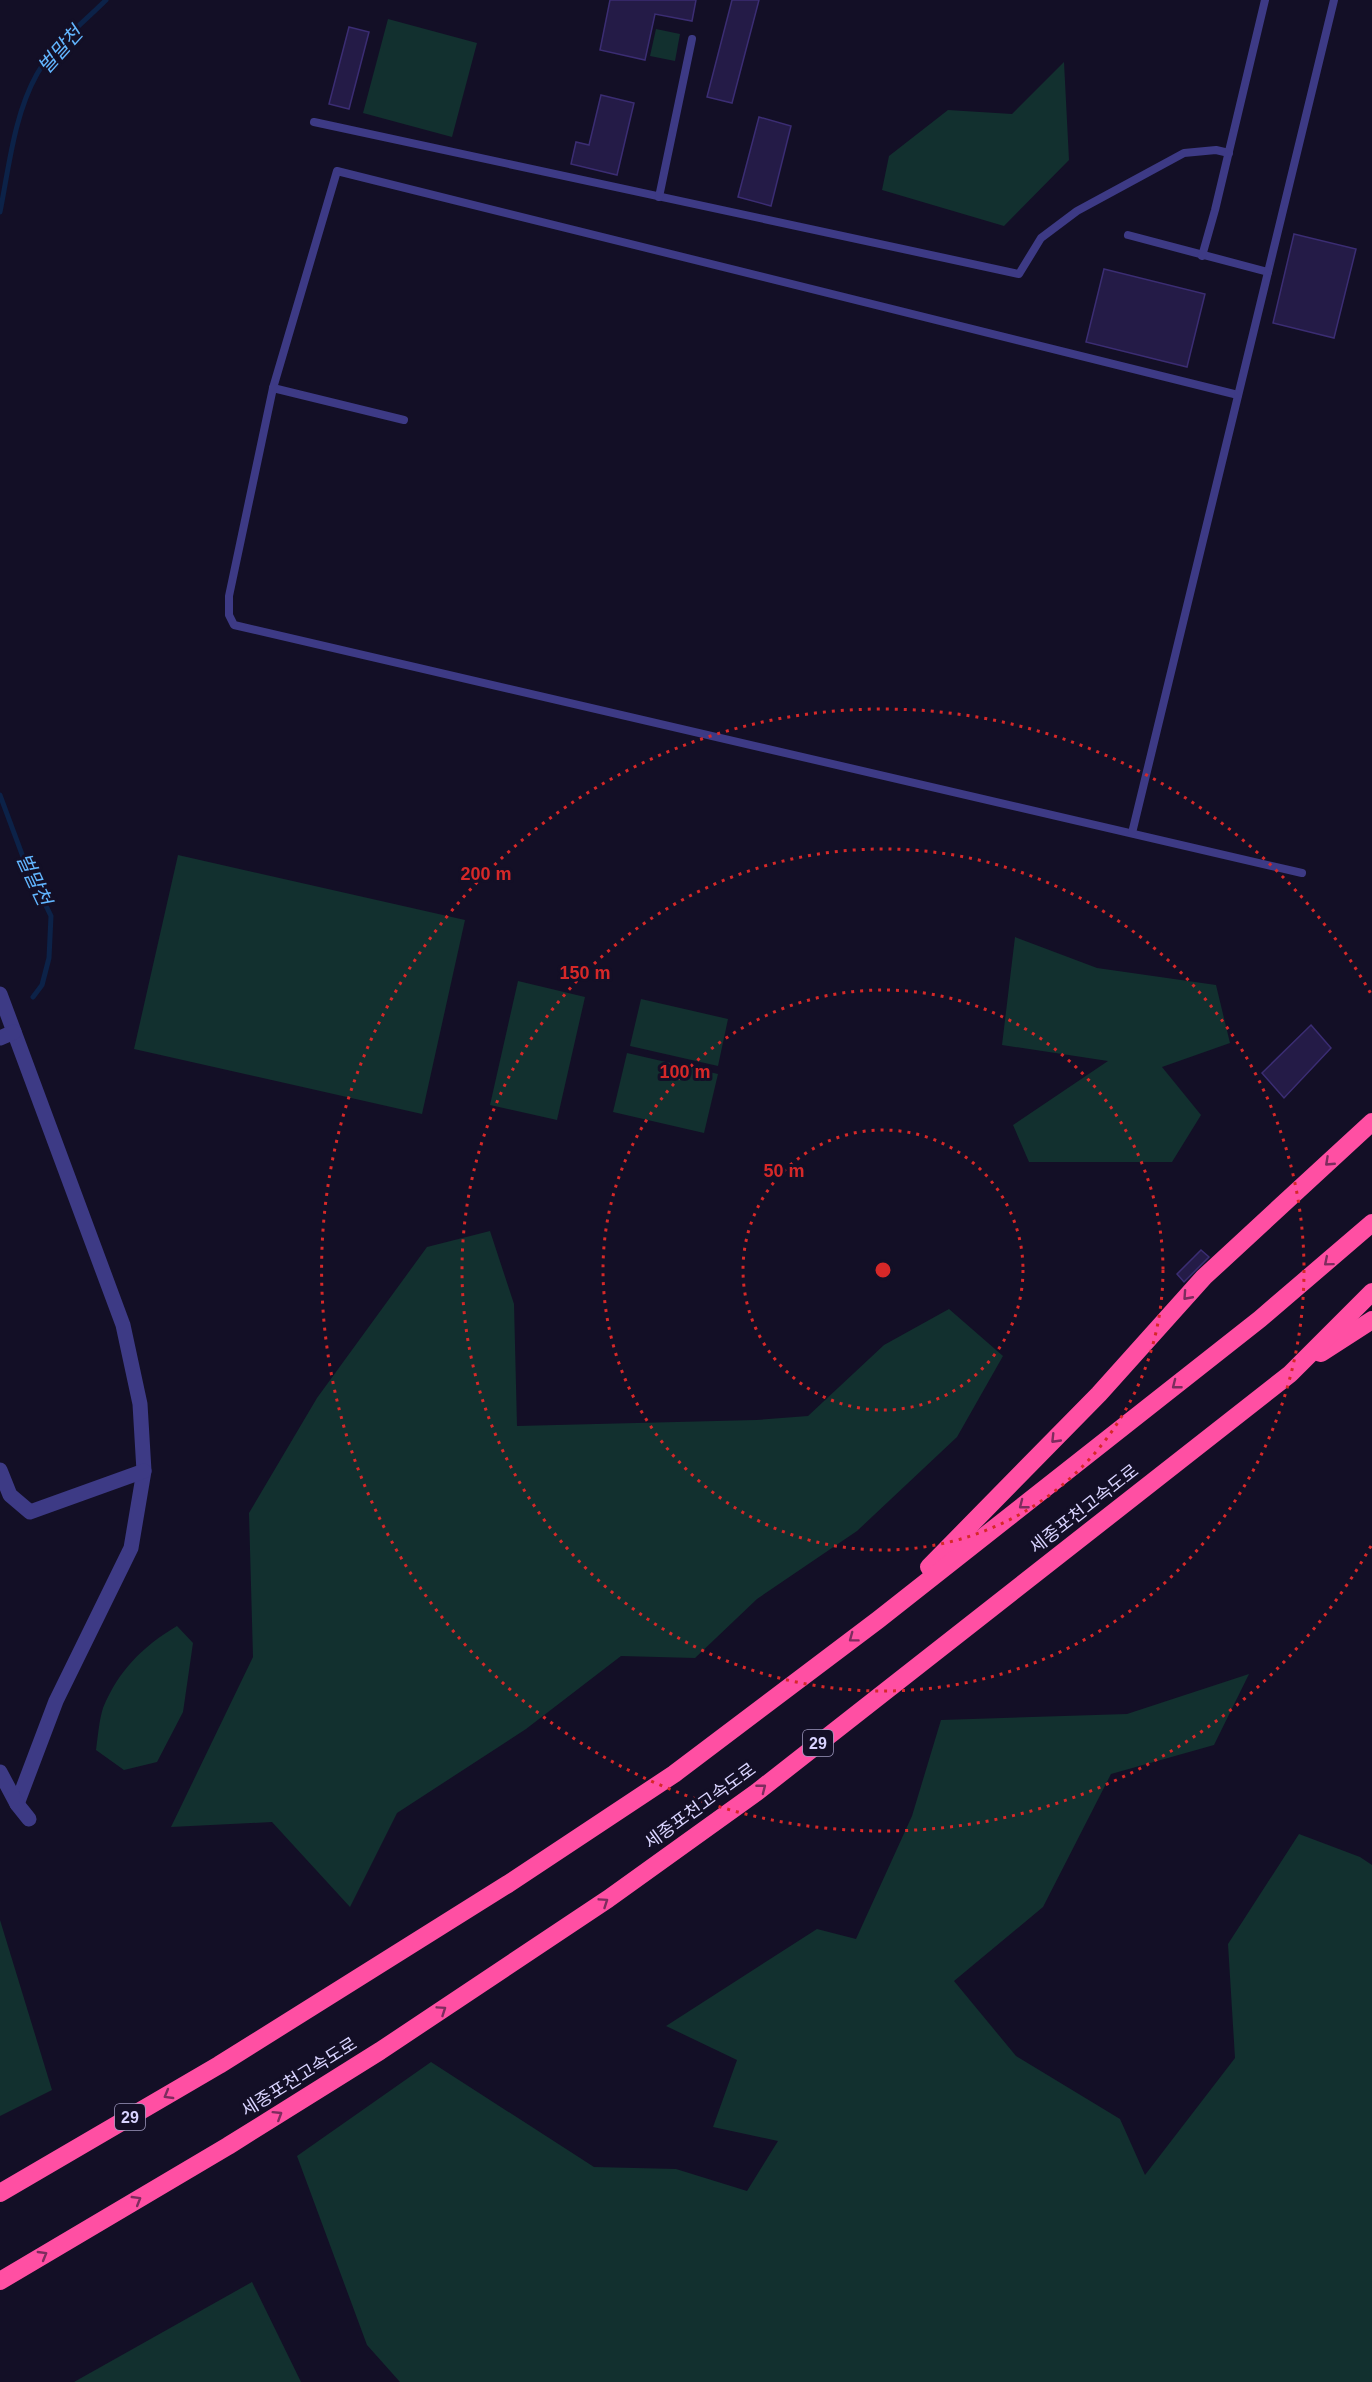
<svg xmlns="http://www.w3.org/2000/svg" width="1372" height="2382" font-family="Helvetica,'Noto Sans KR',sans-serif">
<rect width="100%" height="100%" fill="#130f26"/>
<g fill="#12302f">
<path d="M388 19 477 43 452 137 363 113Z"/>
<path d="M656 29 680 34 675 61 650 56Z"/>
<path d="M1064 62 1069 160 1004 226 882 190 889 156 948 110 1012 114Z"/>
<path d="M178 855 465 920 422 1114 134 1049Z"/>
<path d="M1015 937 1097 968 1216 985 1230 1043 1162 1067 1201 1115 1172 1162H1029L1013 1125 1108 1061 1002 1045Z"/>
<path d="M518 981 585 997 557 1120 490 1105Z"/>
<path d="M641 999 728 1019 718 1066 630 1046Z"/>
<path d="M627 1053 718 1074 704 1133 613 1112Z"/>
<path d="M490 1231 514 1304 517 1426 756 1420 808 1416 884 1345 949 1309 1003 1356 957 1437 857 1531 757 1599 695 1658 621 1656 526 1729 397 1813 350 1907 272 1822 171 1827 253 1657 249 1513 317 1398 427 1247Z"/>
<path d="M177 1626 193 1643 183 1712 157 1762 124 1770 96 1750C98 1736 99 1721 103 1708 119 1670 142 1647 177 1626Z"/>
<path d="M1249 1674 1214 1745 1111 1774 1043 1907 954 1981 1016 2056 1120 2119 1145 2175 1235 2058 1228 1944 1299 1834 1360 1857 1372 1865V2382H400L367 2345 297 2156 431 2062 594 2167 676 2169 747 2191 778 2141 713 2127 737 2060 666 2026 817 1929 856 1939 912 1816 941 1720 1127 1714Z"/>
<path d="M0 1920 52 2090 0 2116Z"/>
<path d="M252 2282 301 2382H74Z"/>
</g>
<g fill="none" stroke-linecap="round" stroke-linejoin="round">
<g stroke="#0c2248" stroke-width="5">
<path d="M0 212C9 167 14 115 37 74 53 46 83 23 106 0"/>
<path d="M0 795 26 865 51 916 49 958 42 985 33 997"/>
</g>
</g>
<g fill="#241b47" stroke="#3b2d73" stroke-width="1.5">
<path d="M610 0H696L692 21 655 14 645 60 600 50Z"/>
<path d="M732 0H759L732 103 707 97Z"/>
<path d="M349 27 369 32 349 109 329 104Z"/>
<path d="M601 95 634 103 617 175 571 164 576 142 589 145Z"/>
<path d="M759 117 791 126 771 206 738 197Z"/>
<path d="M1294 234 1356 249 1334 338 1273 323Z"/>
<path d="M1104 269 1205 294 1187 367 1086 342Z"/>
<path d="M1311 1025 1331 1048 1284 1098 1262 1073Z"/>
<path d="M1201 1250 1209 1257 1184 1282 1177 1274Z"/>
</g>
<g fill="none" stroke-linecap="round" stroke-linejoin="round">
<g stroke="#3d3a85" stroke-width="8">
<path d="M314 122 1019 274 1041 238 1077 211 1184 153 1216 150 1229 153"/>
<path d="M659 197 692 39"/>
<path d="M1128 235 1268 272"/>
<path d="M1202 256 1215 210 1265 0"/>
<path d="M273 388 404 420"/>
<path d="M1238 395 337 171 273 388 229 596V615L234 625 1302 873"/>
<path d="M1132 833 1334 0"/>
</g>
<g stroke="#3d3a85" stroke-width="15">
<path d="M0 994 123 1325 140 1404 144 1471 131 1548 56 1701 17 1804"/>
<path d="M0 1038 14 1032"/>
<path d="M0 1470 10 1495 30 1512 144 1471"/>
<path d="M0 1772 17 1804 29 1819"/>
</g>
<g stroke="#ff4fa3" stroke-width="18">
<path d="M1321 1353 1372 1320"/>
<path d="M929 1567 1099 1394 1204 1277 1372 1122"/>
<path d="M0 2193 219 2065 508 1884 674 1774 878 1620 1260 1319 1372 1223"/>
<path d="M0 2281 228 2146 380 2051 608 1899 757 1792 1290 1374 1372 1292"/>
</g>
</g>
<defs><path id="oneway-chevron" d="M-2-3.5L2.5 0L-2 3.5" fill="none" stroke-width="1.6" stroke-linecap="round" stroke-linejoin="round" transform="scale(1.5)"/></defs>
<g stroke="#7d2c5e">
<use href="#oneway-chevron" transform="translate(1329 1162) rotate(137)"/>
<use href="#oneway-chevron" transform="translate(1328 1262) rotate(140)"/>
<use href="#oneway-chevron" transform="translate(1187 1296) rotate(132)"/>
<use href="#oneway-chevron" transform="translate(1176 1385) rotate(142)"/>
<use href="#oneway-chevron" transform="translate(1055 1439) rotate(134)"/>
<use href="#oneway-chevron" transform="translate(1023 1505) rotate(142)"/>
<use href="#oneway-chevron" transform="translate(853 1638) rotate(143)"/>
<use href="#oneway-chevron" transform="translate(762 1788) rotate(-38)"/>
<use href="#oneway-chevron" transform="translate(604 1902) rotate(-34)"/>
<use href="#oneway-chevron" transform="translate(442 2010) rotate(-34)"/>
<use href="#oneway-chevron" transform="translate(168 2095) rotate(150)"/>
<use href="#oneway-chevron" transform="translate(278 2115) rotate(-32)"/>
<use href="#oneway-chevron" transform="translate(137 2200) rotate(-31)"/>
<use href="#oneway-chevron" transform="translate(43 2255) rotate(-30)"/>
</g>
<g fill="none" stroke="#d62828" stroke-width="3" stroke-dasharray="3 6">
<circle cx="883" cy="1270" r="140"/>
<circle cx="883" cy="1270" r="280"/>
<circle cx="883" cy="1270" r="421"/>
<path d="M1371 1546A561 561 0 1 1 1371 994"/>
</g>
<g text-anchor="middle" stroke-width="6" stroke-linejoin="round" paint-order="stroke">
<g fill="#130f26" stroke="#9e99be" stroke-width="1.5">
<rect x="803" y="1730" width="30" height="26" rx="4.5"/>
<rect x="115" y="2104" width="30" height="26" rx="4.5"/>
</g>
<g font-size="16" font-weight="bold" fill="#d9d4ff">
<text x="818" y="1749">29</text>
<text x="130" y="2123">29</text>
</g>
<g font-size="18" fill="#d9d4ff" stroke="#130f26">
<text transform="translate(1084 1509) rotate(-38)" y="6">세종포천고속도로</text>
<text transform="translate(700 1806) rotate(-36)" y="6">세종포천고속도로</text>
<text transform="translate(299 2077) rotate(-32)" y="6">세종포천고속도로</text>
</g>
<g font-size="20" font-style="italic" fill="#62b6ff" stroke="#130f26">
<text transform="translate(60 50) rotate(-48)" y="7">벌말천</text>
<text transform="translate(34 879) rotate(65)" y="7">벌말천</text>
</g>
</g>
<circle cx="883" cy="1270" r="9" fill="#d62828" stroke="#130f26" stroke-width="3"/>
<g font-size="18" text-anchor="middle" font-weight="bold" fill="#d62828" stroke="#130f26" stroke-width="6" stroke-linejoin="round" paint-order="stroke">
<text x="486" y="880">200 m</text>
<text x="585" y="979">150 m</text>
<text x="685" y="1078">100 m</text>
<text x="784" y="1177">50 m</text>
</g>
</svg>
